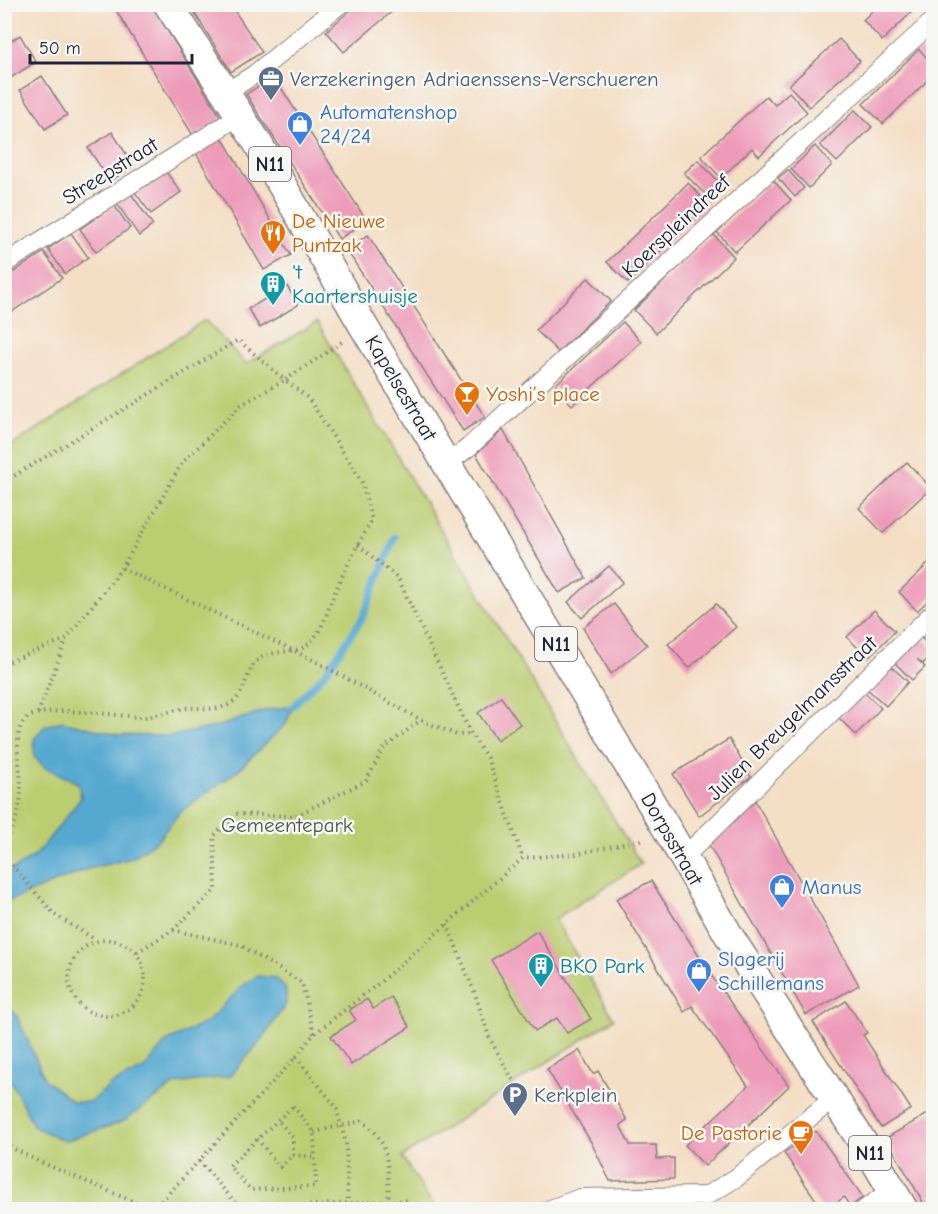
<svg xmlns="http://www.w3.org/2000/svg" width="938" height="1214" font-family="'Comic Neue',sans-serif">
<rect width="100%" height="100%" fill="#f6f6f2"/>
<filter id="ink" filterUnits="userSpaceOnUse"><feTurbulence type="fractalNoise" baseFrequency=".0167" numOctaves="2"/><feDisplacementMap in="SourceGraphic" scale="12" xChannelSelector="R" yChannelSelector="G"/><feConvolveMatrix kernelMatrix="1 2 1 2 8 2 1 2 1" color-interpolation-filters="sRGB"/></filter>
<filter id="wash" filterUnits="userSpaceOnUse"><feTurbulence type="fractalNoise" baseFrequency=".008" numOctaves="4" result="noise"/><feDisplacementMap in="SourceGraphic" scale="24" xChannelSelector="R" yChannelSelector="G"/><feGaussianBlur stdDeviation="1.35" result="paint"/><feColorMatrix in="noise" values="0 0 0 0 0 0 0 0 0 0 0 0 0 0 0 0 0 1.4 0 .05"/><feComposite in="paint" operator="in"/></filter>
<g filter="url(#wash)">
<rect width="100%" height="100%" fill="#f4dec4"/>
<path fill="#bbcd71" stroke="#6e7856" stroke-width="1.5" d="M205 320 246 364 317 322 641 864 555 919 614 1019 402 1157 436 1209H5V450Z"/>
<g fill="#54a8d0" stroke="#3b6586" stroke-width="1.5">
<path d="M293 706 286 724 236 772 179 813 159 839 132 858 88 869 5 903V875L36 855 81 798 78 783 44 767 34 757V739L45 726 62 721 119 735 172 736 219 726 263 711Z"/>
<path d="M258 976 275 978 286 989V1004L262 1040 230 1076 176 1084 122 1122 65 1141 34 1127 5 1069V1003L17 1016 45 1080 73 1102H90L112 1084 144 1069 166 1042 207 1022 245 983Z"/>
</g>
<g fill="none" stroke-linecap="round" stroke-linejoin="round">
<path stroke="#54a8d0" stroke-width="7" d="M293 706 326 672 363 617 395 537"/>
</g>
<g id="blocks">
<g fill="#ee9bb9">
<path d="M112 4H151L222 119 194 137Z"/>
<path d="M189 4H230L262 52 231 72Z"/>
<path d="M358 4H401L344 52 326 31Z"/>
<path d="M879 4H913L916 8 882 41 863 20Z"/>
<path d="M20 35 36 62 4 82V45Z"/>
<path d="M839 39 860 61 809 107 789 85Z"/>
<path d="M919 49 927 58 933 52V75L883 124 863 104Z"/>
<path d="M42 76 67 115 45 129 20 90Z"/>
<path d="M274 77 367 221 339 239 246 94Z"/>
<path d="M789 92 807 112 759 156 752 148 721 178 701 156 766 96 775 105Z"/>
<path d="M855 110 872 127 837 162 820 145Z"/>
<path d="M112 132 134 166 110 181 88 148Z"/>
<path d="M220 134 291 255 264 270 194 150Z"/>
<path d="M815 146 832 165 809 188 791 169Z"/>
<path d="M698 160 719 182 706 195 684 173Z"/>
<path d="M164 169 181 192 151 214 134 191Z"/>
<path d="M788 170 804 188 795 197 778 178Z"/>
<path d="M773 180 791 200 735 252 717 232Z"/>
<path d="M688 183 708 204 628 283 607 262Z"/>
<path d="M130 192 153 225 139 236 116 202Z"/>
<path d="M114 205 130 228 96 252 80 229Z"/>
<path d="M71 233 88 257 65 274 48 249Z"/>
<path d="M713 234 734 257 656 333 634 310Z"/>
<path d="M368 235 485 417 463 431 346 249Z"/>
<path d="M44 252 62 278 4 317V278Z"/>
<path d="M588 278 611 301 558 352 536 330Z"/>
<path d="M287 286 298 305 260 328 248 309Z"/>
<path d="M623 322 641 342 572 405 554 386Z"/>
<path d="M503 430 586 578 559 593 476 454Z"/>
<path d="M907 462 931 488 883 533 859 508Z"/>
<path d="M933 559V596L917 611 899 592Z"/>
<path d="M609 566 623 582 582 618 568 602Z"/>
<path d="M614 604 647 645 611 674 583 628Z"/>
<path d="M716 604 736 627 689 668 668 644Z"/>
<path d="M874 610 895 631 868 658 847 637Z"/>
<path d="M917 634 933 649V652L923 664 917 659 925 667 912 680 892 660Z"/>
<path d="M889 664 908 682 886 706 866 688Z"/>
<path d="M863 691 881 708 856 735 838 717Z"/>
<path d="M501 697 520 724 497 740 478 713Z"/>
<path d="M729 739 751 777 699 816 673 774Z"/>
<path d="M753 797 859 985 806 1015 706 840Z"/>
<path d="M651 881 707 969 789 1086 705 1166 685 1145 748 1086 692 1006 684 1012 616 899Z"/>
<path d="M537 931 591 1019 567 1033 557 1018 535 1031 491 960Z"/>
<path d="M391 997 410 1027 351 1065 331 1036 356 1020 349 1010 367 999 373 1009Z"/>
<path d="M846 1001 867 1033 863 1035 911 1109 881 1128 813 1022Z"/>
<path d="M579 1050 593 1074 598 1071 627 1120 620 1125 630 1145H656L657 1159 674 1158V1179L610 1181 591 1142 547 1069Z"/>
<path d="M931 1112 933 1116V1209H927L886 1138Z"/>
<path d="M816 1131 863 1197 850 1207 844 1197 835 1204 838 1209H822L784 1153Z"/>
</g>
</g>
</g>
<g filter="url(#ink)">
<use href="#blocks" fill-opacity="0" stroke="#8b8080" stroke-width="1.5"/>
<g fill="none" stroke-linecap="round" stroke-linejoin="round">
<defs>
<g id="street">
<path d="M225 93 255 74 340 4"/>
<path d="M4 264 239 116"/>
<path d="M447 464 469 447 934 20"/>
<path d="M683 858 934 612"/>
<path d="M548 1210 580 1198 706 1196 736 1178 834 1098"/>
<path d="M864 1210 891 1190"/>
</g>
<path id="primary" d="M168 4 257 142 364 327 664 824 731 939 878 1166 904 1210"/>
</defs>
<use href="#street" stroke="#8b8080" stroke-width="20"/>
<use href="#primary" stroke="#8b8080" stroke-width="31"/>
<g stroke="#8b8080" stroke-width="4" stroke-dasharray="1.5 4.5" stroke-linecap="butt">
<path d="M4 482 238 340 285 380 345 340"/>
<path d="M358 545 398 578 471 734 487 758 523 858"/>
<path d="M122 568 317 662 421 720 457 735 471 734"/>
<path d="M4 664 66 639 122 568 182 463 241 405 285 380 309 399 361 480 372 520C357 545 344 571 333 597 327 612 321 635 307 645 294 655 272 649 259 659 245 670 247 694 230 704 216 712 201 707 186 708 171 710 156 717 141 717 117 716 39 703 25 720 11 736 22 770 21 791 20 809 15 827 4 842"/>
<path d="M38 713 66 640"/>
<path d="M4 856 55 915 96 940"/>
<path d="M447 924 474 991 490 1039 515 1084"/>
<path d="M173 930 240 945 302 983 314 1034"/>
<circle cx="107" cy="978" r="38"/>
<path d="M137 952 173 930 216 889 214 836 236 814 295 816 366 781 384 748 421 720"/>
<path d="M296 1057 336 1107 346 1143 348 1210"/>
<path d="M293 1106 314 1132 316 1186 251 1190 229 1166Z"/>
<path d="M314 1132 362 1121C392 1141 387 1168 389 1200"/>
<path d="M257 1139 280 1167 293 1155V1138L278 1120"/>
<path d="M4 1144 38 1161 153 1210"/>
<path d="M293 1155 315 1157"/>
<path d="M199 1161 241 1209 410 1200"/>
<path d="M153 1210 296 1057 314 1034 379 983 523 858 576 854 640 840 644 838"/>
</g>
<use href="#street" stroke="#fff" stroke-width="18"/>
<use href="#primary" stroke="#fff" stroke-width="28"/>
</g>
</g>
<defs>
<symbol id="office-pin" viewBox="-11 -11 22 30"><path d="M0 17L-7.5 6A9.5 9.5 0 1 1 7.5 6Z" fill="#5c6f8a" stroke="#f6f6f2"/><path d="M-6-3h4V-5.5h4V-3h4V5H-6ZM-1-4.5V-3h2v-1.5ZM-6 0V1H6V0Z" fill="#fff"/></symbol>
<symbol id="shop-pin" viewBox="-11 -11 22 30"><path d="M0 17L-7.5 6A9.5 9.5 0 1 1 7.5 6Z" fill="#3f7fe0" stroke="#f6f6f2"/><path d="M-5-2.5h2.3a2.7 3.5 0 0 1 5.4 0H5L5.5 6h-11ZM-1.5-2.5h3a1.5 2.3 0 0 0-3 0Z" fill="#fff"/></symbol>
<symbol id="restaurant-pin" viewBox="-11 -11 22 30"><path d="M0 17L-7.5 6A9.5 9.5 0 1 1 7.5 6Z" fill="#e8710a" stroke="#f6f6f2"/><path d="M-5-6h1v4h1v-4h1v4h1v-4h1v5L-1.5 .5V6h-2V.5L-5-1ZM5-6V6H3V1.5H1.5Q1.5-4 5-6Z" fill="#fff"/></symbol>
<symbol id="building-pin" viewBox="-11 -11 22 30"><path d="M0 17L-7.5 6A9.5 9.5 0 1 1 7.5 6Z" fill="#0f9aa8" stroke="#f6f6f2"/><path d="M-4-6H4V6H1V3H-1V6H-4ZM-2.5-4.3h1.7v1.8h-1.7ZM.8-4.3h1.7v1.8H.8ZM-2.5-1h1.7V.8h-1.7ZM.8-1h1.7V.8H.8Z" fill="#fff"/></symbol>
<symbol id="bar-pin" viewBox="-11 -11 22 30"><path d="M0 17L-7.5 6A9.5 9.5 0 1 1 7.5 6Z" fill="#e8710a" stroke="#f6f6f2"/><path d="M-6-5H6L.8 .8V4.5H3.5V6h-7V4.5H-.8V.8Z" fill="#fff"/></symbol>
<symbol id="parking-pin" viewBox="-11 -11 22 30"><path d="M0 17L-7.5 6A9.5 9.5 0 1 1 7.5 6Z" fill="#5c6f8a" stroke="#f6f6f2"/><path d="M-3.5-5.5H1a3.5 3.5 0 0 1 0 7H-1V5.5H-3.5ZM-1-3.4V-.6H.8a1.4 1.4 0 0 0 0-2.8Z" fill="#fff"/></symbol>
<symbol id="cafe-pin" viewBox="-11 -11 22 30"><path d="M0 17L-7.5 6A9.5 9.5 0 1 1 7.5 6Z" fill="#e8710a" stroke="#f6f6f2"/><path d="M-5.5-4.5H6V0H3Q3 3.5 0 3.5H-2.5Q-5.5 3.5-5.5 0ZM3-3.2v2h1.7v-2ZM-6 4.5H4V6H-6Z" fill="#fff"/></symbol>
</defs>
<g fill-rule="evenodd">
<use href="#office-pin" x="256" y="64" width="30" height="40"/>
<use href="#shop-pin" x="285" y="109" width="30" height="40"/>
<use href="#restaurant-pin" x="258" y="218" width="30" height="40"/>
<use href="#building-pin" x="258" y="269" width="30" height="40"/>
<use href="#bar-pin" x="452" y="379" width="30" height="40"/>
<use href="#shop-pin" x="767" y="872" width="30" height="40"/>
<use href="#building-pin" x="526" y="951" width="30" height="40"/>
<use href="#shop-pin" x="684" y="956" width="30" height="40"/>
<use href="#parking-pin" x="500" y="1080" width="30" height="40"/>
<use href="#cafe-pin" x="786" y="1118" width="30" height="40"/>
</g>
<g text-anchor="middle" stroke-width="5" stroke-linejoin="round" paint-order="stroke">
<g fill="#f6f6f2" stroke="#626272" stroke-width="1.5">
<rect x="249" y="147" width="42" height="34" rx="4.5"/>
<rect x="535" y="627" width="42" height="34" rx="4.5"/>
<rect x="849" y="1136" width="42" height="34" rx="4.5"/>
</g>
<g font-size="20" font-weight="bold" fill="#22223b">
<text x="270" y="171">N11</text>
<text x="556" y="651">N11</text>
<text x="870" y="1160">N11</text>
</g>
<g font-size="21" fill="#4e5e75" stroke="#f6f6f2" text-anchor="start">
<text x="290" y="86">Verzekeringen Adriaenssens-Verschueren</text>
<text x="534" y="1102">Kerkplein</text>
</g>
<g font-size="21" fill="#366cbe" stroke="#f6f6f2" text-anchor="start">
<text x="320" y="119">Automatenshop<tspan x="320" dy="24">24/24</tspan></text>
<text x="802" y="894">Manus</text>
<text x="718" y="966">Slagerij<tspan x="718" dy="24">Schillemans</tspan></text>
</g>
<g font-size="21" fill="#22223b" stroke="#f6f6f2">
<text transform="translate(110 171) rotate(-32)" y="7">Streepstraat</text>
<text transform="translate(676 226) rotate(-43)" y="7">Koerspleindreef</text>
<text transform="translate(401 388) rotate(59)" y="7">Kapelsestraat</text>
<text transform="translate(792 718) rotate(-44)" y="7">Julien Breugelmansstraat</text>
<text transform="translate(672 839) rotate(60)" y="7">Dorpsstraat</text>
</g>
<g font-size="21" fill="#c56008" stroke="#f6f6f2" text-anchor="start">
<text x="292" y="228">De Nieuwe<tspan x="292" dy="24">Puntzak</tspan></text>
<text x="486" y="401">Yoshi’s place</text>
<text x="782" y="1140" text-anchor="end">De Pastorie</text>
</g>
<g font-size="21" fill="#0d838f" stroke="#f6f6f2" text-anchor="start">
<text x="292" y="279">'t<tspan x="292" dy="24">Kaartershuisje</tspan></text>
<text x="560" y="973">BKO Park</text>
</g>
<g font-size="21" fill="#50554b" stroke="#f6f6f2">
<text x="287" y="832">Gemeentepark</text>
</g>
</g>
<rect width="938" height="1214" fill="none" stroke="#f6f6f2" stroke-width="24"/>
<path d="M30 54v9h162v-9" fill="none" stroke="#22223b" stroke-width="3"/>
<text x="39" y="54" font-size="18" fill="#22223b" stroke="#f6f6f2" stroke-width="4.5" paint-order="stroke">50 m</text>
</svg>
